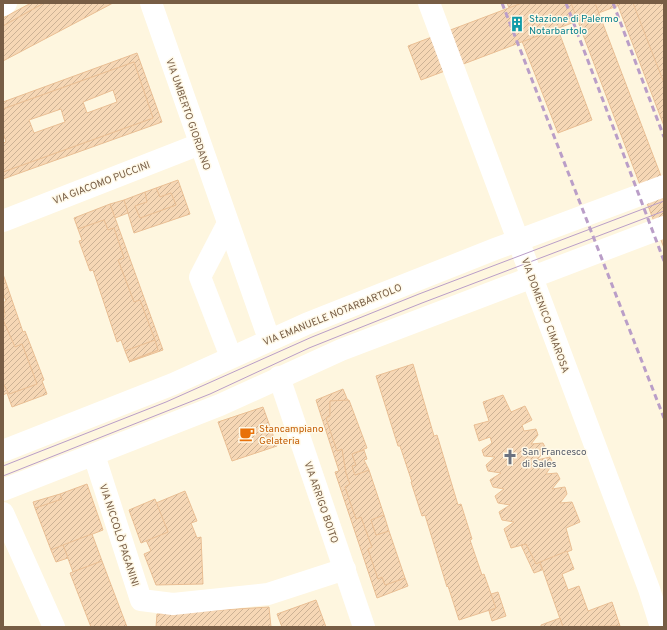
<svg xmlns="http://www.w3.org/2000/svg" width="667" height="630" font-family="Overpass,sans-serif">
<defs>
<pattern id="building-hatch" width="6" height="6" patternUnits="userSpaceOnUse"><rect width="6" height="6" fill="#f6d7b5"/><path d="M-1 1l2-2M0 6l6-6M5 7l2-2" fill="none" stroke="#ccb295"/></pattern>
</defs>
<rect width="100%" height="100%" fill="#fef6df"/>
<g fill="url(#building-hatch)" stroke="#eabf94" fill-rule="evenodd">
<path d="M31 3H44L3 26V18Z"/>
<path d="M44 3H113L3 61V26Z"/>
<path d="M507 3H548L592 120 558 133Z"/>
<path d="M522 3H625L421 80 408 46Z"/>
<path d="M571 3H595L664 184V248Z"/>
<path d="M617 3H645L664 53V126Z"/>
<path d="M633 3H664V83Z"/>
<path d="M137 53 162 122 3 179V172L153 118 134 62 3 109V102Z"/>
<path d="M134 62 153 118 3 172V143L6 142 3 133V109ZM113 90 117 102 87 113 83 102ZM61 109 65 122 34 133 29 120Z"/>
<path d="M178 180 190 214 134 233 124 200 145 192 147 202 135 206 140 218 176 205 171 193 160 197 156 188Z"/>
<path d="M156 188 160 197 171 193 176 205 140 218 135 206 147 202 145 192Z"/>
<path d="M124 200 128 213 115 218 110 204Z"/>
<path d="M110 204 163 350 129 362 158 350 140 300 134 302 118 260 124 258 114 228 108 230 104 220 78 229 74 218Z"/>
<path d="M104 220 108 230 114 228 124 258 118 260 134 302 140 300 155 340 125 351 121 340 117 342 93 270 90 271 79 241 82 240 78 229Z"/>
<path d="M3 274 23 332 25 331 44 380 42 381 47 394 12 407 7 393 3 395V383L9 394 37 384 22 344 15 347 3 320 5 315 3 303 6 301 3 293Z"/>
<path d="M3 320 15 347 22 344 37 384 9 394 3 383Z"/>
<path d="M155 340 158 350 129 361 125 351Z"/>
<path d="M413 364 434 436 437 435 458 505 461 504 472 539 470 540 482 575 484 574 496 608 459 620 448 586 447 587 425 515 422 516 411 482H412L400 446H398L376 376Z"/>
<path d="M343 389 348 401H330V416L326 418 337 451 342 449 346 473 350 484 345 487 356 519 361 517 372 547 368 549 378 579 382 577 385 585 405 578 408 586 377 598 335 472 339 471 316 400Z"/>
<path d="M503 395 511 412 525 406 532 420 522 425 524 431 536 429 538 435 531 444 543 443 546 449 537 460 550 457 553 463 546 474 557 473 560 479 552 489 565 487 567 494 560 503 572 502 580 522 566 528 572 550 536 564 526 544 511 548 504 529 514 522 502 520 499 512 510 505 498 503 495 496 504 489 493 487 490 480 501 473 488 471 486 465 495 457 484 456 482 450 492 443 490 437 479 441 474 425 489 421 483 402Z"/>
<path d="M349 400 367 448 352 454 356 465 352 466 355 475 369 470 384 515 371 520 376 535 389 531 405 578 385 585 382 577 378 579 368 549 372 547 361 517 356 519 345 487 350 484 346 473 342 449 337 451 326 418 330 416V401Z"/>
<path d="M263 407 277 446 232 461 218 422Z"/>
<path d="M364 450 367 459 364 460 369 470 355 475 352 466 356 465 352 454Z"/>
<path d="M87 484 103 530 51 550 35 508 62 499 60 494Z"/>
<path d="M185 491 197 521 191 523 197 538 201 537 203 584 156 585 144 554 151 551 146 540 168 532 156 503Z"/>
<path d="M60 494 62 499 35 508 33 502Z"/>
<path d="M155 499 168 532 141 543 129 510Z"/>
<path d="M384 515 389 531 376 535 371 520Z"/>
<path d="M92 534 102 561 73 572 63 545Z"/>
<path d="M526 544 536 564 540 562 542 570 534 573 521 545Z"/>
<path d="M63 545 68 558 56 562 51 550Z"/>
<path d="M567 551 574 569 562 574 568 590 579 586 588 611 612 602 620 626 563 627 540 562Z"/>
<path d="M102 561 127 627H91L70 573Z"/>
<path d="M498 592 506 616 492 621 489 611 496 608 491 594Z"/>
<path d="M316 600 326 627H282L277 614Z"/>
<path d="M269 607 271 627H156L157 614Z"/>
<path d="M560 618 563 627H541V625Z"/>
</g>
<g fill="none" stroke-linecap="round" stroke-linejoin="round">
<g stroke="#fff" stroke-width="22">
<path d="M151 3 269 339"/>
<path d="M429 3 649 589 661 627"/>
<path d="M3 5 6 3"/>
<path d="M3 221 200 144"/>
<path d="M227 225 200 277 231 357"/>
<path d="M279 377 364 627"/>
<path d="M3 451 173 384 306 324 495 249 664 186"/>
<path d="M94 455 141 600 173 604 268 594 345 569"/>
<path d="M3 490 220 405 341 350 664 227"/>
<path d="M3 513 54 627"/>
</g>
<g stroke="#ba9ec8" stroke-width="1">
<path d="M3 466 166 402 312 337 419 294 664 201"/>
<path d="M3 476 210 394 309 348 422 303 664 211"/>
</g>
<g stroke="#ba9ec8" stroke-width="3" stroke-dasharray="6 4" stroke-linecap="butt">
<path d="M502 3 664 418"/>
<path d="M566 3 664 261"/>
<path d="M613 3 664 137"/>
</g>
</g>
<defs>
<symbol id="building-bare" viewBox="-9 -9 18 18"><path d="M-4-6H4V6H1V3H-1V6H-4ZM-2.5-4.3h1.7v1.8h-1.7ZM.8-4.3h1.7v1.8H.8ZM-2.5-1h1.7V.8h-1.7ZM.8-1h1.7V.8H.8Z" fill="#0f9aa8" stroke="#fff9e8" stroke-width="2.5" paint-order="stroke"/></symbol>
<symbol id="cafe-bare" viewBox="-9 -9 18 18"><path d="M-5.5-4.5H6V0H3Q3 3.5 0 3.5H-2.5Q-5.5 3.5-5.5 0ZM3-3.2v2h1.7v-2ZM-6 4.5H4V6H-6Z" fill="#e8710a" stroke="#fff9e8" stroke-width="2.5" paint-order="stroke"/></symbol>
<symbol id="church-bare" viewBox="-9 -9 18 18"><path d="M-1.2-6h2.4v3.5h3.3v2.4h-3.3V6h-2.4V-.1h-3.3v-2.4h3.3Z" fill="#6b7280" stroke="#fff9e8" stroke-width="2.5" paint-order="stroke"/></symbol>
</defs>
<g fill-rule="evenodd">
<use href="#building-bare" x="506" y="13" width="22" height="22"/>
<use href="#cafe-bare" x="236" y="423" width="22" height="22"/>
<use href="#church-bare" x="499" y="446" width="22" height="22"/>
</g>
<g text-anchor="middle" stroke-width="3" stroke-linejoin="round" paint-order="stroke">
<g font-size="10" fill="#0d838f" stroke="#fff9e8" text-anchor="start">
<text x="529" y="22">Stazione di Palermo<tspan x="529" dy="12">Notarbartolo</tspan></text>
</g>
<g font-size="10" fill="#775d45" stroke="#fff9e8">
<text transform="translate(189 114) rotate(71)" y="4">VIA UMBERTO GIORDANO</text>
<text transform="translate(101 182) rotate(-21)" y="4">VIA GIACOMO PUCCINI</text>
<text transform="translate(332 314) rotate(-22)" y="4">VIA EMANUELE NOTARBARTOLO</text>
<text transform="translate(546 315) rotate(70)" y="4">VIA DOMENICO CIMAROSA</text>
<text transform="translate(322 502) rotate(71)" y="4">VIA ARRIGO BOITO</text>
<text transform="translate(120 535) rotate(72)" y="4">VIA NICCOLÒ PAGANINI</text>
</g>
<g font-size="10" fill="#c56008" stroke="#fff9e8" text-anchor="start">
<text x="259" y="432">Stancampiano<tspan x="259" dy="12">Gelateria</tspan></text>
</g>
<g font-size="10" fill="#5b616d" stroke="#fff9e8" text-anchor="start">
<text x="522" y="455">San Francesco<tspan x="522" dy="12">di Sales</tspan></text>
</g>
</g>
<rect width="667" height="630" fill="none" stroke="#775d45" stroke-width="8"/>
</svg>
